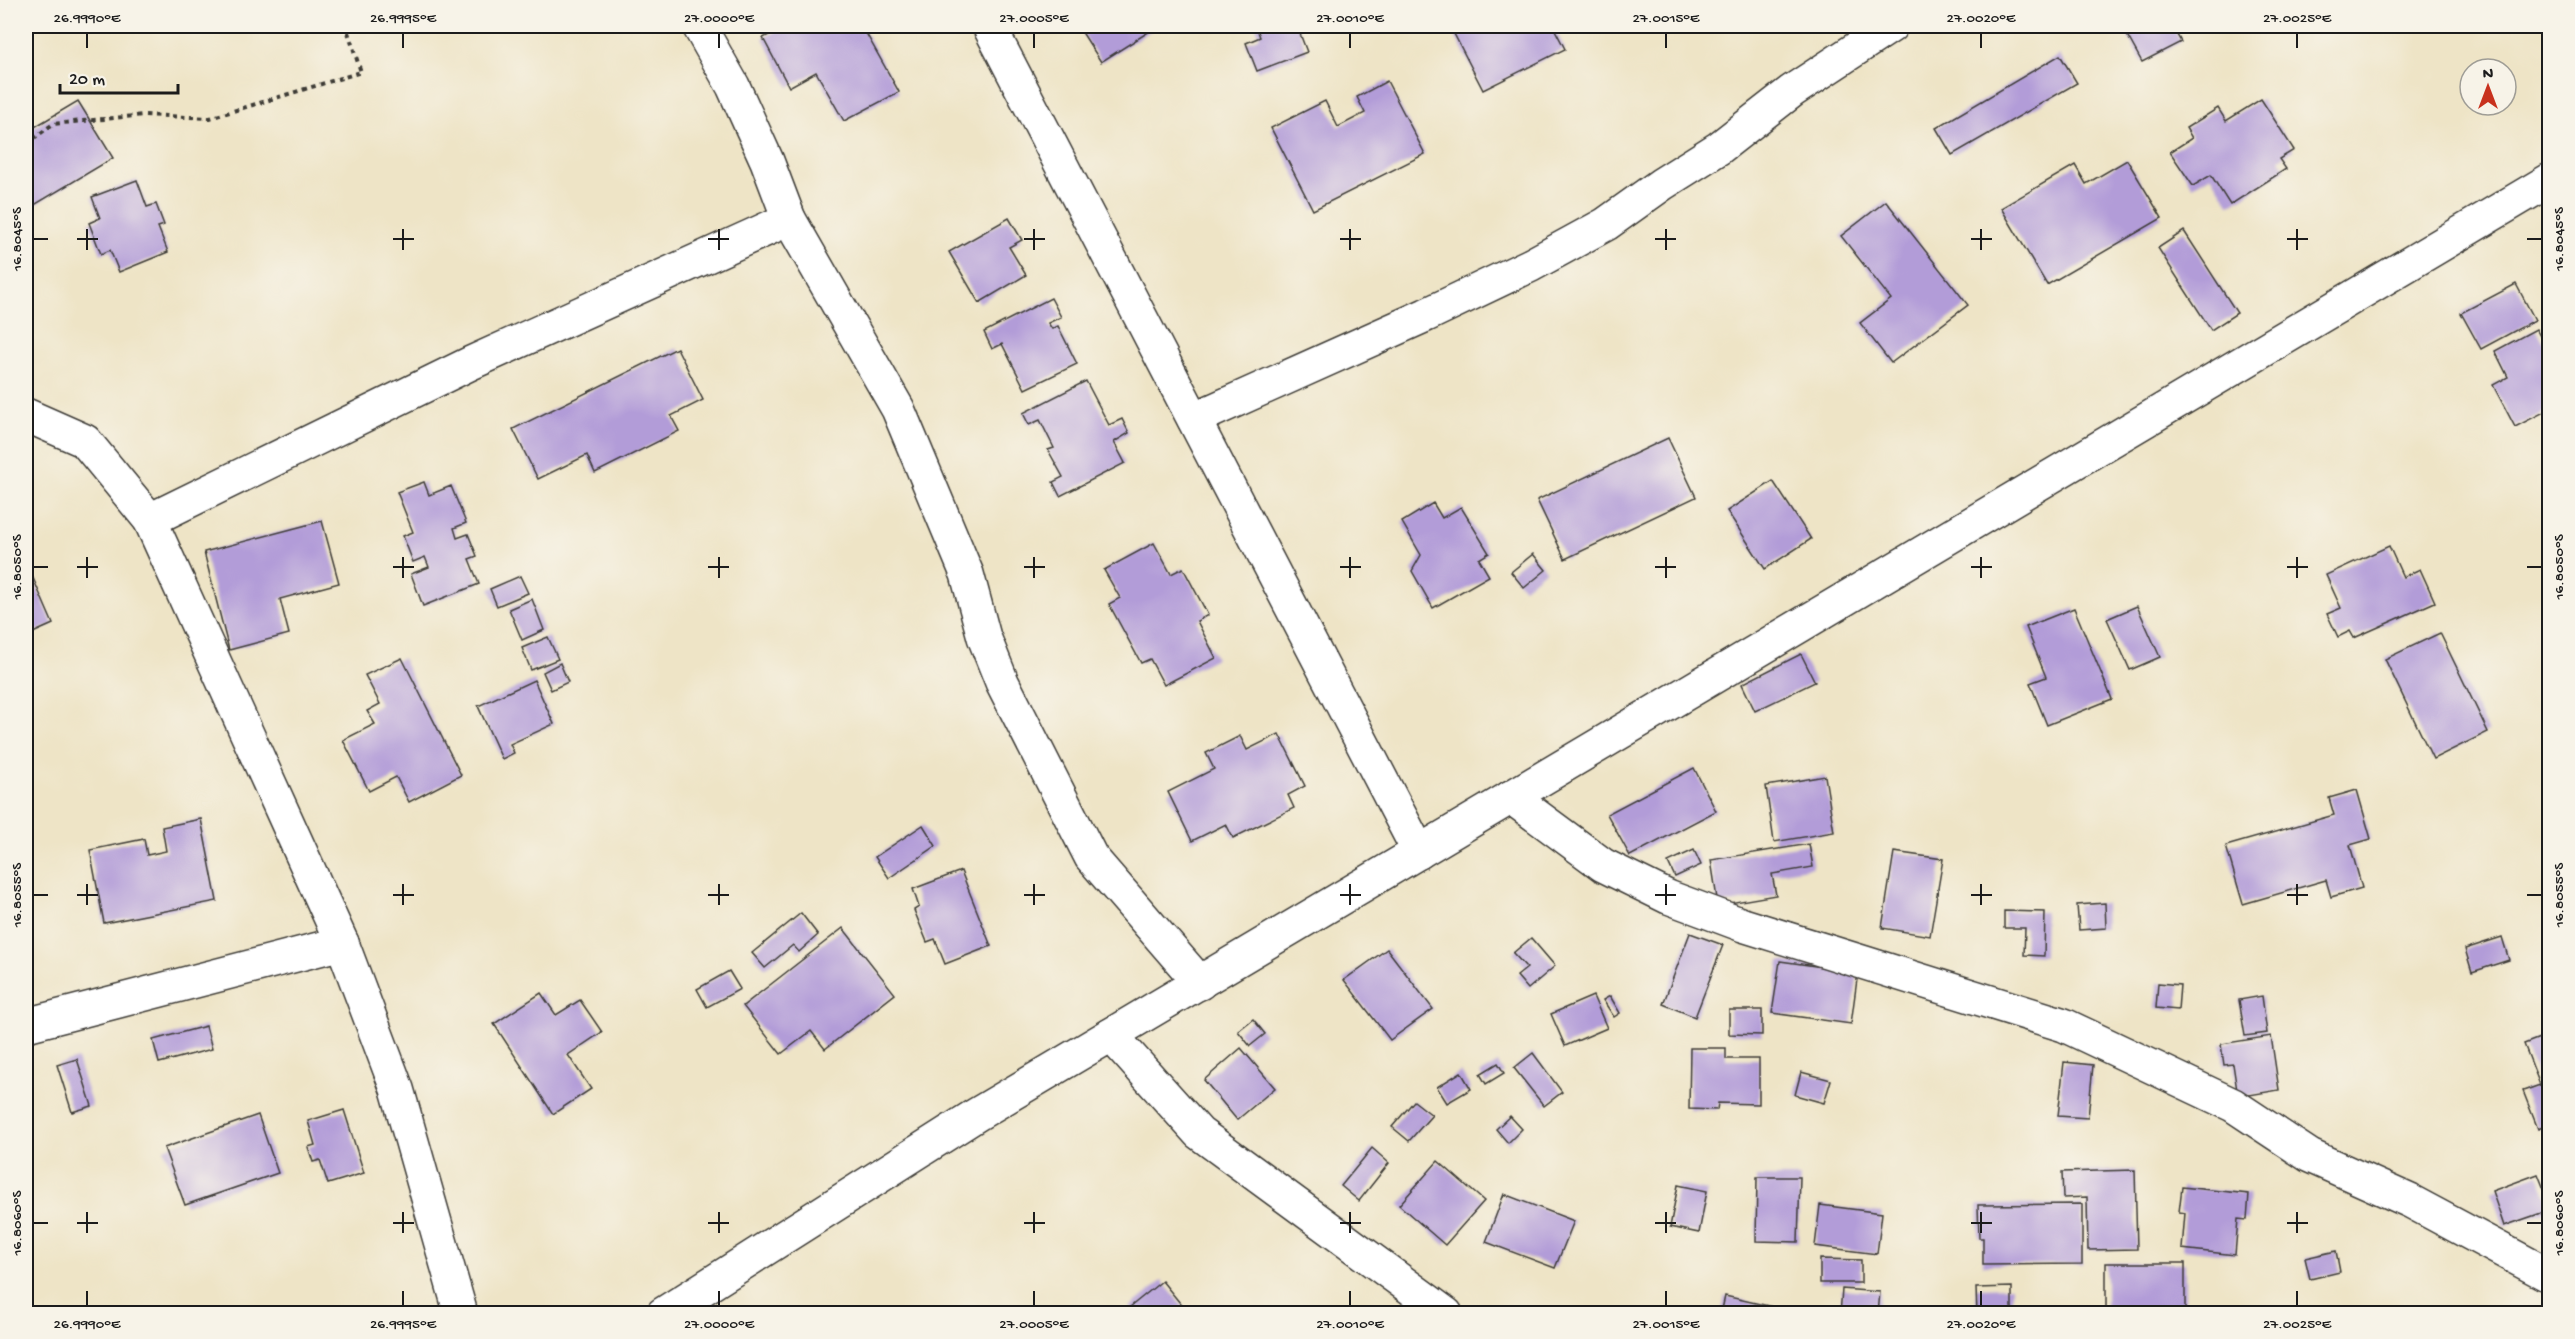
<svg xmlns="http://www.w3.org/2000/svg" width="2575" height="1339" font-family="'Gochi Hand',sans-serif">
<rect width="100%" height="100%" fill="#f7f3e8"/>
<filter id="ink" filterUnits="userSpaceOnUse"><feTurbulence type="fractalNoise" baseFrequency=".0167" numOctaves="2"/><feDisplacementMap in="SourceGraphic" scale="12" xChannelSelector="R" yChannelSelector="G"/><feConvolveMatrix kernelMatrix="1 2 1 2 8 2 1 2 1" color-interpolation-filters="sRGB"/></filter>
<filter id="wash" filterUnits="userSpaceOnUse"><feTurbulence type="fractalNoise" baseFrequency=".008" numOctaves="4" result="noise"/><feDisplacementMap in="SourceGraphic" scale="24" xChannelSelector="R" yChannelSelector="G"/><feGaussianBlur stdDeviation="1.35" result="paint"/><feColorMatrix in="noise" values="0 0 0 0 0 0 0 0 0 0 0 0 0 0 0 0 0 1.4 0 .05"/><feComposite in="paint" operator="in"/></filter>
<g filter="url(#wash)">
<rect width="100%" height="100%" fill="#eee4c6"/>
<g id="blocks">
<g fill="#b29cd8">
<path d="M786 26H862L899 92 844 121 816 72 789 87 763 38Z"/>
<path d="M1078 26H1158L1101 62Z"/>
<path d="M1256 26H1297L1307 52 1257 71 1246 43 1260 37Z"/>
<path d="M1450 26H1553L1565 49 1483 90Z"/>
<path d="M2122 26H2172L2181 42 2142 62Z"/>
<path d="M2060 55 2077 83 1952 155 1936 128Z"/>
<path d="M1387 81 1425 154 1313 210 1271 128 1325 101 1338 127 1365 113 1357 97Z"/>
<path d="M2261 99 2294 150 2279 159 2286 169 2230 205 2211 175 2193 186 2170 152 2192 138 2186 128 2218 108 2226 121Z"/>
<path d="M78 101 113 158 26 210V132Z"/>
<path d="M2127 160 2162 218 2047 285 2001 208 2075 165 2086 184Z"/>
<path d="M137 180 147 207 156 204 164 225 158 227 168 252 119 272 110 250 101 254 89 223 100 218 92 197Z"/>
<path d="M1886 201 1968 305 1891 363 1860 323 1891 299 1841 236Z"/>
<path d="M1009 218 1022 240 1009 247 1026 275 979 303 949 252Z"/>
<path d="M2184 231 2237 313 2211 330 2158 248Z"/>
<path d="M2516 284 2535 320 2481 349 2461 313Z"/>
<path d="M1051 298 1061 317 1048 323 1052 329 1058 326 1077 364 1025 389 1002 344 992 349 984 332Z"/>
<path d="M2536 329 2545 345 2550 342V409L2515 427 2493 385 2508 377 2495 351Z"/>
<path d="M677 348 703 400 671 416 679 431 595 473 587 455 538 479 513 429Z"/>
<path d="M1086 381 1109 425 1122 419 1129 433 1114 442 1125 463 1060 496 1053 482 1063 477 1048 450 1054 448 1040 420 1029 425 1023 413Z"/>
<path d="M1668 438 1696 497 1565 559 1537 500Z"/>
<path d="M1773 481 1811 539 1765 569 1727 511Z"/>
<path d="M424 482 429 495 451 486 466 523 454 528 457 538 468 534 477 556 469 559 479 584 423 606 411 574 429 567 425 557 413 562 403 536 413 532 397 492Z"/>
<path d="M1433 503 1442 518 1461 507 1489 553 1479 559 1489 576 1433 608 1412 571 1421 555 1402 522Z"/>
<path d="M322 521 339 583 280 599 289 634 229 650 204 552Z"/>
<path d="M1154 543 1171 574 1183 568 1208 615 1197 621 1216 658 1164 685 1150 659 1141 663 1109 604 1120 598 1104 570Z"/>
<path d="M2389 546 2403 577 2420 569 2435 602 2354 638 2350 631 2338 637 2327 614 2341 608 2326 575Z"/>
<path d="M1533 554 1546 570 1524 588 1511 572Z"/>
<path d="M26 562 53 624 26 636Z"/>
<path d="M520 576 528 593 497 606 490 589Z"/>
<path d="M532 599 544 630 522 640 509 609Z"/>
<path d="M2137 606 2160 657 2130 670 2107 619Z"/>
<path d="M2074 608 2112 699 2047 725 2030 683 2046 677 2026 627Z"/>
<path d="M2440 633 2488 732 2433 759 2385 659Z"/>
<path d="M548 637 558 659 531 670 522 648Z"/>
<path d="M1801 654 1815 682 1755 711 1742 684Z"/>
<path d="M402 658 461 775 409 802 396 777 369 791 343 740 375 724 367 711 380 704 365 675Z"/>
<path d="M560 663 568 682 551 690 543 672Z"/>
<path d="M534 680 554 724 510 744 514 753 502 759 478 706Z"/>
<path d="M1279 734 1305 786 1288 795 1294 808 1233 838 1226 824 1192 841 1168 792 1214 769 1206 753 1240 736 1247 750Z"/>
<path d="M1694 768 1716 811 1630 856 1607 814Z"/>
<path d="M1825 776 1834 832 1774 842 1766 786Z"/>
<path d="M2357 790 2371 839 2350 845 2362 888 2331 897 2326 880 2243 904 2226 846 2334 815 2329 798Z"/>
<path d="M201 819 217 901 104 923 90 850 144 839 147 855 166 851 162 827Z"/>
<path d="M923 825 936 846 889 878 875 857Z"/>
<path d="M1809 844 1813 867 1772 874 1776 895 1718 905 1711 860Z"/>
<path d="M1694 850 1701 865 1675 877 1668 862Z"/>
<path d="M1894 852 1943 859 1930 936 1882 928Z"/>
<path d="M961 871 991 946 945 964 935 939 927 942 914 910 919 907 913 889Z"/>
<path d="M2105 903 2106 928 2079 930 2077 905Z"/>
<path d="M2004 911 2045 912 2044 956 2024 955 2025 928H2004Z"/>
<path d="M801 913 818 935 799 952 793 945 765 968 752 953Z"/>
<path d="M843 928 895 994 825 1049 811 1031 781 1054 743 1006Z"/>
<path d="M1690 933 1723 945 1695 1017 1663 1004Z"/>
<path d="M2502 937 2509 960 2472 972 2465 949Z"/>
<path d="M1531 938 1555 966 1528 989 1517 976 1527 968 1513 953Z"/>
<path d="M1387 949 1433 1009 1390 1040 1344 980Z"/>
<path d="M1780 961 1858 972 1851 1024 1772 1013Z"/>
<path d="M729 971 740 989 707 1007 697 989Z"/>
<path d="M2158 983 2180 985 2178 1010 2156 1008Z"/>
<path d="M541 993 556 1015 580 1000 602 1032 568 1055 591 1089 553 1114 494 1024Z"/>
<path d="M1593 996 1607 1028 1565 1046 1551 1014Z"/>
<path d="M1610 996 1620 1013 1614 1017 1603 1000Z"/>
<path d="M2262 996 2267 1033 2245 1036 2239 1000Z"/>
<path d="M1729 1010H1762V1035L1729 1034Z"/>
<path d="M1253 1019 1265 1034 1250 1046 1238 1031Z"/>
<path d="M206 1026 212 1049 159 1063 153 1040Z"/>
<path d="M2550 1034V1124L2538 1129 2523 1091 2540 1085 2524 1044Z"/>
<path d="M2271 1036 2279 1090 2238 1097 2233 1064 2224 1065 2221 1044Z"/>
<path d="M1241 1048 1275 1088 1237 1120 1204 1080Z"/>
<path d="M1690 1048H1726V1059H1759V1104L1718 1103 1717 1110 1689 1109Z"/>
<path d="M1533 1053 1562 1092 1544 1106 1514 1068Z"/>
<path d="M77 1059 92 1106 72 1112 57 1065Z"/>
<path d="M2064 1062 2093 1065 2088 1118 2058 1116Z"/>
<path d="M1498 1063 1504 1073 1486 1084 1480 1074Z"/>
<path d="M1461 1072 1471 1089 1447 1103 1437 1087Z"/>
<path d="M1801 1072 1831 1080 1824 1103 1795 1095Z"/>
<path d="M1414 1101 1432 1115 1409 1141 1392 1127Z"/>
<path d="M344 1110 364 1173 328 1184 320 1160 313 1162 308 1147 315 1145 308 1121Z"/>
<path d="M258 1115 278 1173 185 1205 164 1148Z"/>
<path d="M1510 1116 1522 1129 1508 1143 1496 1129Z"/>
<path d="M1372 1148 1389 1163 1359 1201 1341 1186Z"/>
<path d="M1438 1161 1484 1201 1445 1245 1399 1205Z"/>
<path d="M2135 1170 2137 1249 2088 1250 2087 1197 2063 1198 2062 1172Z"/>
<path d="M2538 1174 2550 1204V1210L2504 1226 2492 1191Z"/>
<path d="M1757 1177H1800L1798 1242 1756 1241Z"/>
<path d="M1678 1185 1707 1191 1699 1233 1670 1227Z"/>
<path d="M2182 1187 2249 1194 2247 1220 2238 1219 2235 1255 2182 1249 2185 1213 2179 1212Z"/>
<path d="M1504 1194 1574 1221 1555 1268 1486 1242Z"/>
<path d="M2082 1204V1264L1983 1265V1238H1979L1978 1205Z"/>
<path d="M1820 1205 1882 1213 1877 1254 1815 1246Z"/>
<path d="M2336 1251 2340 1272 2310 1279 2305 1258Z"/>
<path d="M1820 1259 1861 1260V1283H1820Z"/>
<rect x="2106" y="1263" width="79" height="47"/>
<path d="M1162 1281 1189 1314H1136L1130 1307Z"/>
<path d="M2012 1287V1314H1977L1976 1288Z"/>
<path d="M1842 1289 1880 1292 1878 1314H1840Z"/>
<path d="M1725 1296 1782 1309 1781 1314H1721Z"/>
<path d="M1915 1306 1963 1312V1314H1914Z"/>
</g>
</g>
</g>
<g filter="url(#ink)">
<use href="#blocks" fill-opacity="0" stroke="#3c3a36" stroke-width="1.5"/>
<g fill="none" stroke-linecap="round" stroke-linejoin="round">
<defs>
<g id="street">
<path d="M699 26 733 86 767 161 789 219 898 409 967 574 984 637 1002 682 1091 857 1200 983"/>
<path d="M989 26 1419 852"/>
<path d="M26 415 85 441 150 520"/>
<path d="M1194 419 1426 315 1531 265 1606 224 1662 184 1719 148 1792 91 1891 26"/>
<path d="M1511 797 1603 865 1668 897 1743 925 2064 1025 2233 1105 2310 1156 2410 1201 2550 1276"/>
<path d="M26 1025 342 943"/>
<path d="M1111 1035 1199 1133 1446 1314"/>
<path d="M461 1314 397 1089 342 943 150 520 471 363 789 219"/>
<path d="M663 1314 976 1115 2550 180"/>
</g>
</defs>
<use href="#street" stroke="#3c3a36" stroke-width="36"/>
<path stroke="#3c3a36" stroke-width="4" stroke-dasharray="4.5 4.5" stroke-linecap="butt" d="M26 144 53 124 144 115 210 118 361 72 346 26"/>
<use href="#street" stroke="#fff" stroke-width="33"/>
</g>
</g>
<path fill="none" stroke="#1c1c1c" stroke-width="2" d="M87 33V48M403 33V48M719 33V48M1034 33V48M1350 33V48M1666 33V48M1981 33V48M2297 33V48M87 229V250M403 229V250M719 229V250M1034 229V250M1350 229V250M1666 229V250M1981 229V250M2297 229V250M33 239H48M77 239H98M393 239H414M708 239H729M1024 239H1045M1340 239H1361M1655 239H1676M1971 239H1992M2287 239H2308M2527 239H2542M87 557V578M403 557V578M719 557V578M1034 557V578M1350 557V578M1666 557V578M1981 557V578M2297 557V578M33 567H48M77 567H98M393 567H414M708 567H729M1024 567H1045M1340 567H1361M1655 567H1676M1971 567H1992M2287 567H2308M2527 567H2542M87 884V905M403 884V905M719 884V905M1034 884V905M1350 884V905M1666 884V905M1981 884V905M2297 884V905M33 895H48M77 895H98M393 895H414M708 895H729M1024 895H1045M1340 895H1361M1655 895H1676M1971 895H1992M2287 895H2308M2527 895H2542M87 1212V1233M403 1212V1233M719 1212V1233M1034 1212V1233M1350 1212V1233M1666 1212V1233M1981 1212V1233M2297 1212V1233M33 1223H48M77 1223H98M393 1223H414M708 1223H729M1024 1223H1045M1340 1223H1361M1655 1223H1676M1971 1223H1992M2287 1223H2308M2527 1223H2542M87 1291V1306M403 1291V1306M719 1291V1306M1034 1291V1306M1350 1291V1306M1666 1291V1306M1981 1291V1306M2297 1291V1306"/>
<rect width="2575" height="1339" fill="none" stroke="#f7f3e8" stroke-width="66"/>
<g transform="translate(2488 87)"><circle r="28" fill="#f7f3e8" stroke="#9f9d96" stroke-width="1.5"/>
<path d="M0-4.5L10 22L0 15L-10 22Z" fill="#c8321e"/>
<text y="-9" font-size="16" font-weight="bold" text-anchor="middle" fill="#1c1c1c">N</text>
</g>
<path d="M60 84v9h118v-9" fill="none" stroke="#1c1c1c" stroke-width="3"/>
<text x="69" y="84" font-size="18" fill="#1c1c1c" stroke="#f7f3e8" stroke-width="4.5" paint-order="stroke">20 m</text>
<rect x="33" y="33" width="2509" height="1273" fill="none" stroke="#1c1c1c" stroke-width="2"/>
<g font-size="15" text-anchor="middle" fill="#1c1c1c">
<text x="87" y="22">26.9990°E</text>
<text x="403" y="22">26.9995°E</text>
<text x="719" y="22">27.0000°E</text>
<text x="1034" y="22">27.0005°E</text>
<text x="1350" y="22">27.0010°E</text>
<text x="1666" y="22">27.0015°E</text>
<text x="1981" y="22">27.0020°E</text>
<text x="2297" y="22">27.0025°E</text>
<text transform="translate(16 239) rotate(-90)" y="5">16.8045°S</text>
<text transform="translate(2558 239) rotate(-90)" y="5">16.8045°S</text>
<text transform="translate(16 567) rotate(-90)" y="5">16.8050°S</text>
<text transform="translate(2558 567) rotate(-90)" y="5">16.8050°S</text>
<text transform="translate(16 895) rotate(-90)" y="5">16.8055°S</text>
<text transform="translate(2558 895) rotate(-90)" y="5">16.8055°S</text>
<text transform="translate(16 1223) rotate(-90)" y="5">16.8060°S</text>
<text transform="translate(2558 1223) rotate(-90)" y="5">16.8060°S</text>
<text x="87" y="1328">26.9990°E</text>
<text x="403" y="1328">26.9995°E</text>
<text x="719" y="1328">27.0000°E</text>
<text x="1034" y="1328">27.0005°E</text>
<text x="1350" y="1328">27.0010°E</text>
<text x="1666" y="1328">27.0015°E</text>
<text x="1981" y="1328">27.0020°E</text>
<text x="2297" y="1328">27.0025°E</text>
</g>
</svg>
